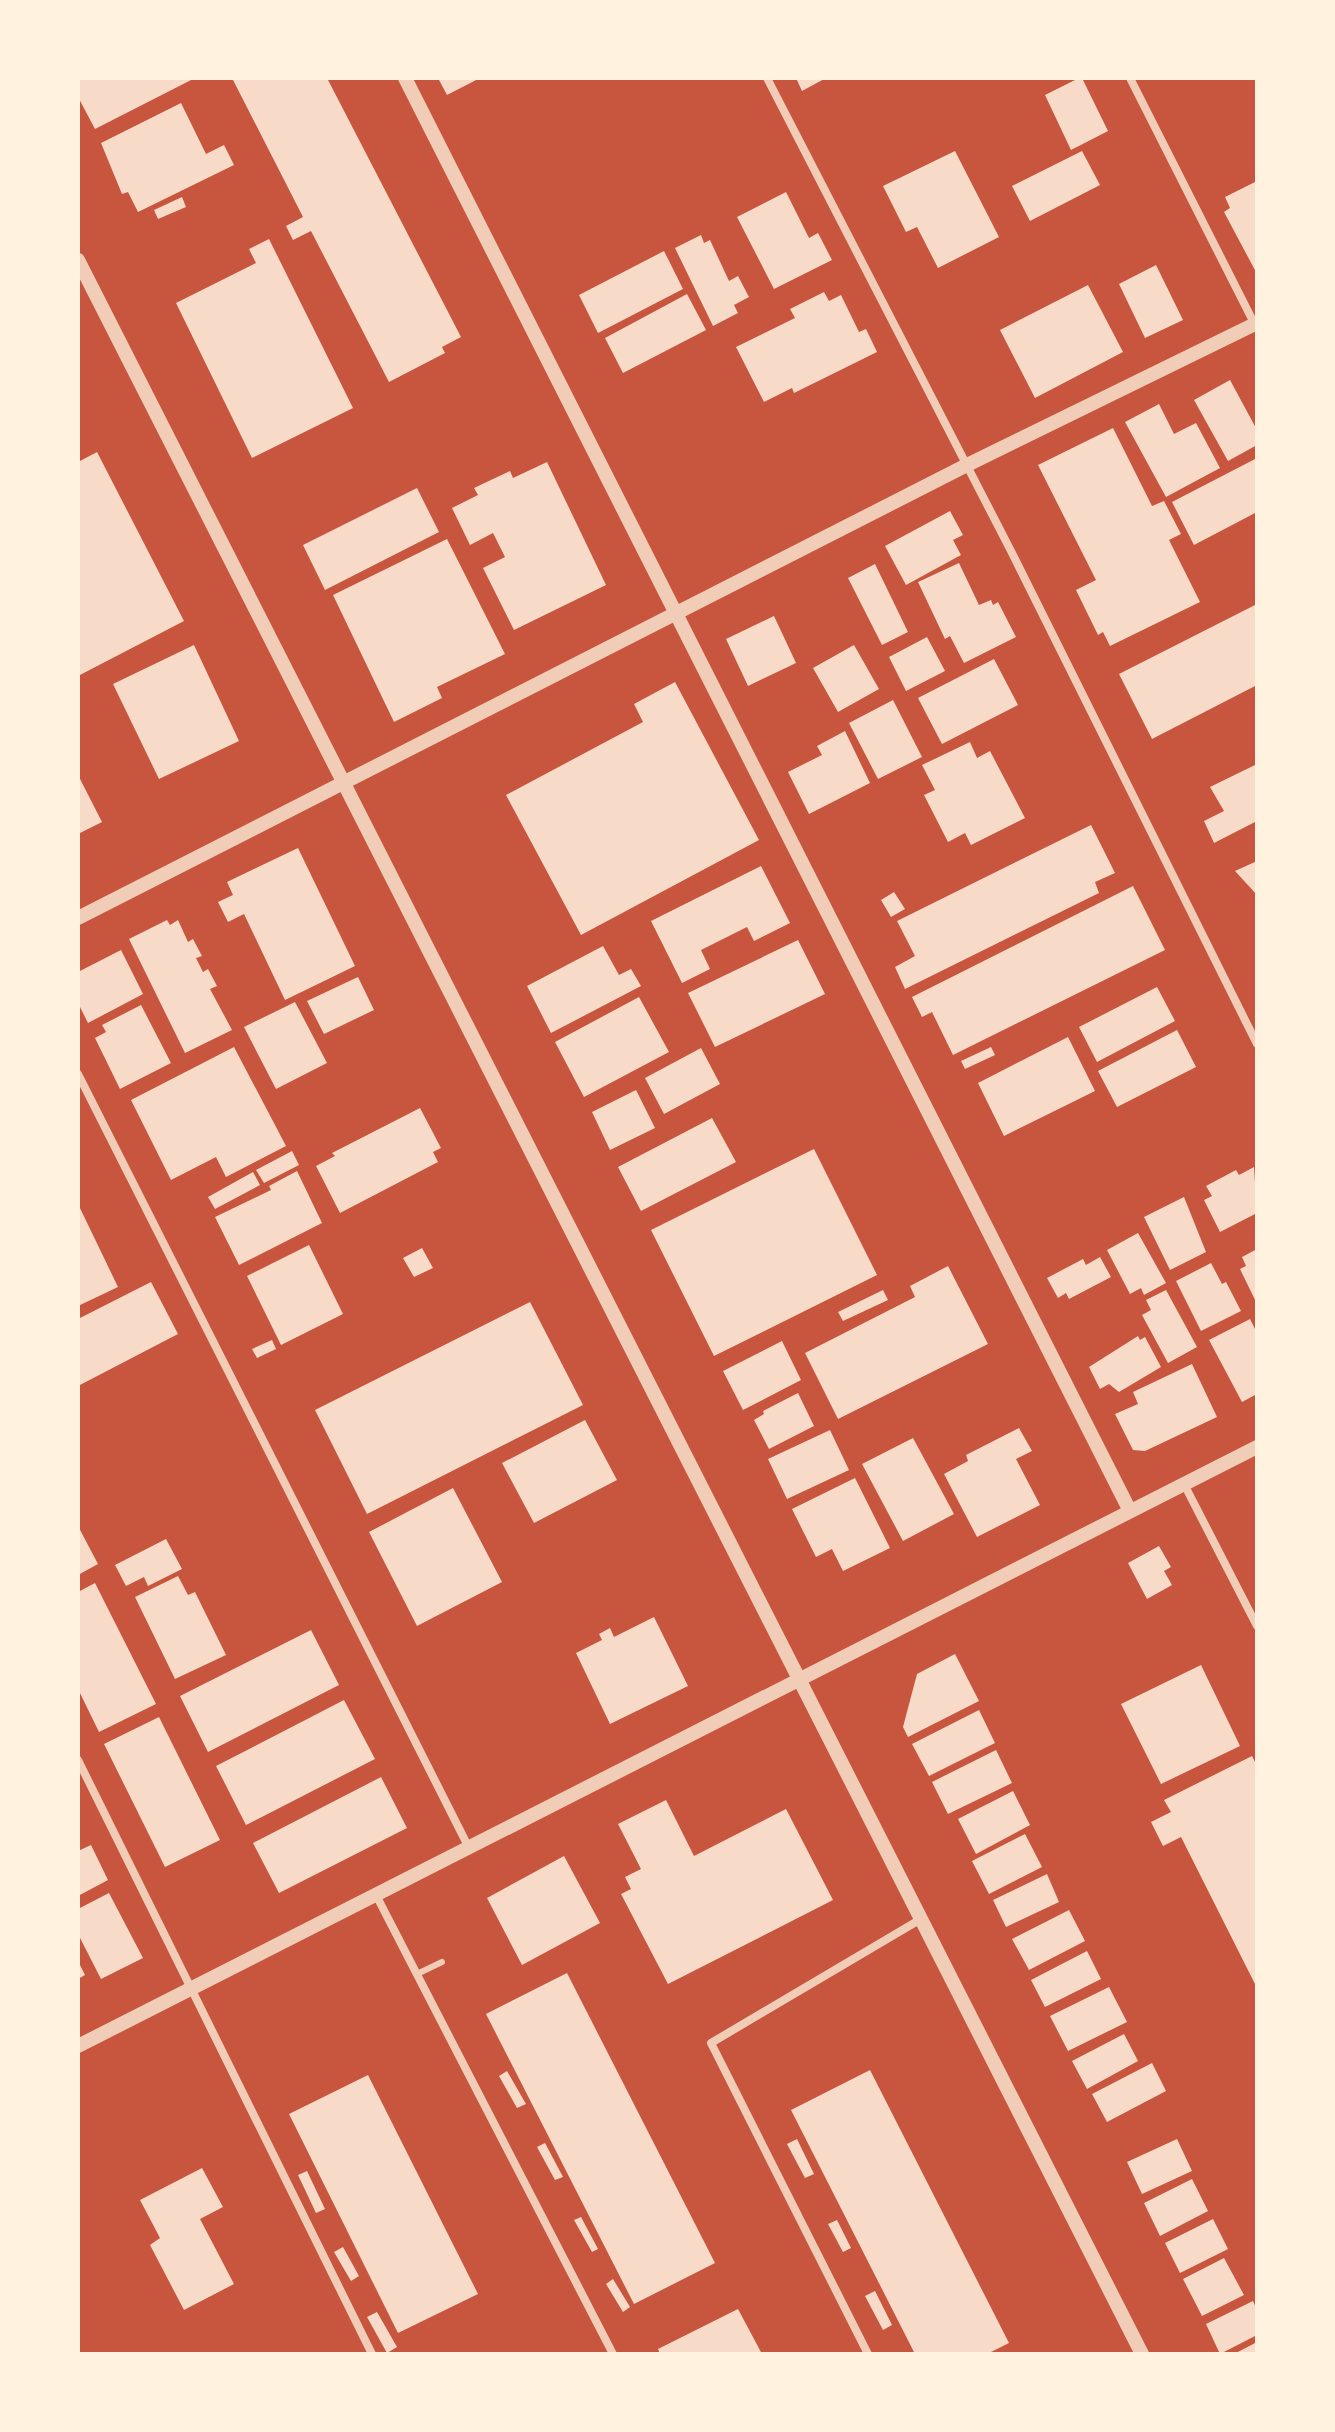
<svg xmlns="http://www.w3.org/2000/svg" width="1335" height="2432" font-family="'Fira Sans',sans-serif">
<rect width="100%" height="100%" fill="#c8553d"/>
<g fill="#f7dbc8">
<path d="M78 78H195L95 129 78 97Z"/>
<path d="M232 78H327L461 337 442 347 445 353 389 382 311 231 293 240 286 226 303 217Z"/>
<path d="M438 78H480L447 95Z"/>
<path d="M796 78H826L802 91Z"/>
<path d="M1079 78H1082L1108 131 1071 150 1045 95Z"/>
<path d="M181 103 206 154 224 145 234 165 138 212 128 192 122 194 101 143Z"/>
<path d="M955 151 999 237 938 268 917 227 906 232 883 186Z"/>
<path d="M1082 151 1100 185 1030 221 1012 186Z"/>
<path d="M1257 181V274L1224 212 1230 208 1225 197Z"/>
<path d="M786 192 809 238 818 233 832 260 774 289 737 217Z"/>
<path d="M182 197 186 207 158 219 154 210Z"/>
<path d="M701 235 704 243 710 240 729 281 738 276 749 297 734 305 738 313 713 326 675 248Z"/>
<path d="M269 239 353 408 252 458 176 303 256 263 249 249Z"/>
<path d="M664 251 683 289 598 333 579 295Z"/>
<path d="M1156 265 1183 320 1145 338 1119 284Z"/>
<path d="M1088 285 1123 352 1035 398 1000 330Z"/>
<path d="M824 292 829 301 841 295 859 332 866 329 877 352 794 393 792 388 764 402 736 347 795 318 790 309Z"/>
<path d="M687 294 706 330 623 373 605 338Z"/>
<path d="M1230 380 1257 430V445L1228 461 1194 400Z"/>
<path d="M1159 404 1174 434 1196 423 1220 468 1166 497 1125 422Z"/>
<path d="M1113 428 1152 506 1164 501 1181 534 1169 540 1200 602 1110 646 1103 632 1098 635 1076 590 1096 580 1038 465Z"/>
<path d="M97 452 184 621 78 676V456L80 461Z"/>
<path d="M1257 458V512L1194 545 1172 502Z"/>
<path d="M547 462 606 585 514 630 483 568 505 557 493 533 470 545 452 508 478 495 474 488 510 471 513 478Z"/>
<path d="M417 488 439 532 325 590 303 545Z"/>
<path d="M950 511 963 535 953 540 961 555 906 585 885 546Z"/>
<path d="M447 539 505 654 437 687 442 698 394 722 333 595Z"/>
<path d="M959 563 979 605 991 600 993 605 998 602 1016 637 964 663 950 636 945 639 918 582Z"/>
<path d="M875 564 908 632 882 645 848 578Z"/>
<path d="M1257 604V685L1152 739 1119 674Z"/>
<path d="M774 616 796 663 748 686 726 639Z"/>
<path d="M927 637 945 671 906 691 889 657Z"/>
<path d="M194 645 239 741 159 779 113 684Z"/>
<path d="M854 645 879 689 838 712 813 668Z"/>
<path d="M994 659 1018 705 942 744 918 698Z"/>
<path d="M675 682 759 840 581 935 506 795 643 722 634 704Z"/>
<path d="M893 700 922 757 878 779 849 723Z"/>
<path d="M845 731 870 783 809 814 788 772 822 755 817 746Z"/>
<path d="M970 742 977 758 990 751 1025 818 971 845 965 833 948 842 924 795 935 790 922 765Z"/>
<path d="M1257 764V821L1214 843 1204 821 1224 811 1210 787Z"/>
<path d="M78 775 102 822 78 834Z"/>
<path d="M1091 825 1115 873 1095 882 1099 893 905 989 895 967 915 956 897 921Z"/>
<path d="M298 848 355 966 285 1000 244 914 228 922 218 902 233 895 227 882Z"/>
<path d="M1257 861V895L1235 871Z"/>
<path d="M761 866 790 923 754 941 747 927 701 950 710 969 682 983 651 921Z"/>
<path d="M1133 886 1165 950 953 1055 932 1012 922 1017 912 997Z"/>
<path d="M894 892 905 909 891 917 881 900Z"/>
<path d="M167 920 170 925 178 920 188 942 193 939 202 956 196 958 203 972 208 969 217 986 210 989 232 1030 185 1053 129 939Z"/>
<path d="M798 940 825 994 715 1047 688 993Z"/>
<path d="M603 946 619 975 631 969 641 986 551 1033 527 986Z"/>
<path d="M121 950 143 994 88 1023 78 1003V972Z"/>
<path d="M358 977 374 1010 324 1034 307 1001Z"/>
<path d="M1157 987 1175 1021 1097 1062 1079 1027Z"/>
<path d="M639 997 669 1052 584 1097 555 1042Z"/>
<path d="M295 1002 327 1063 276 1089 244 1027Z"/>
<path d="M141 1005 171 1063 120 1089 95 1038 106 1032 102 1025Z"/>
<path d="M1177 1030 1196 1067 1117 1107 1098 1071Z"/>
<path d="M1068 1037 1095 1091 1004 1136 978 1083Z"/>
<path d="M234 1047 286 1146 226 1177 216 1157 171 1180 131 1100Z"/>
<path d="M991 1047 995 1055 965 1069 961 1061Z"/>
<path d="M701 1048 720 1084 664 1114 645 1078Z"/>
<path d="M636 1090 655 1128 610 1150 592 1112Z"/>
<path d="M420 1108 441 1148 433 1152 438 1162 340 1213 316 1166 335 1156 332 1153Z"/>
<path d="M712 1118 736 1162 641 1211 618 1167Z"/>
<path d="M814 1149 877 1275 714 1356 651 1230Z"/>
<path d="M292 1151 299 1165 264 1183 256 1170Z"/>
<path d="M1254 1167 1257 1213 1220 1232 1204 1200 1212 1196 1206 1186 1236 1170 1239 1175Z"/>
<path d="M297 1171 322 1223 239 1265 215 1217 271 1190 269 1186Z"/>
<path d="M253 1172 260 1185 215 1209 208 1197Z"/>
<path d="M1184 1197 1206 1252 1170 1270 1144 1217Z"/>
<path d="M78 1204 118 1287 78 1306Z"/>
<path d="M1138 1233 1166 1283 1144 1295 1141 1288 1130 1294 1107 1250Z"/>
<path d="M309 1245 343 1314 281 1345 247 1276Z"/>
<path d="M422 1248 433 1268 414 1277 403 1258Z"/>
<path d="M1257 1249V1304L1240 1269 1246 1266 1242 1257Z"/>
<path d="M1100 1257 1111 1277 1069 1299 1066 1293 1058 1298 1047 1278 1083 1259 1086 1265Z"/>
<path d="M1211 1263 1222 1284 1226 1282 1241 1311 1201 1331 1176 1281Z"/>
<path d="M948 1266 988 1344 838 1419 805 1353 915 1297 910 1286Z"/>
<path d="M151 1282 178 1334 78 1386V1319Z"/>
<path d="M883 1290 888 1300 843 1321 838 1312Z"/>
<path d="M1166 1290 1197 1347 1168 1363 1142 1315 1151 1310 1146 1300Z"/>
<path d="M530 1302 583 1405 367 1514 315 1410Z"/>
<path d="M1250 1319 1257 1333V1394L1242 1402 1209 1340Z"/>
<path d="M1138 1336 1140 1340 1145 1337 1161 1367 1119 1392 1109 1384 1100 1389 1089 1367Z"/>
<path d="M272 1340 276 1349 257 1358 252 1349Z"/>
<path d="M782 1341 801 1380 743 1410 723 1371Z"/>
<path d="M1192 1364 1217 1417 1145 1451 1133 1450 1115 1414 1138 1404 1133 1392Z"/>
<path d="M798 1393 814 1426 769 1449 754 1420 764 1414 763 1411Z"/>
<path d="M585 1420 617 1480 534 1523 502 1463Z"/>
<path d="M1019 1428 1032 1451 1016 1459 1040 1505 977 1537 944 1474 968 1461 966 1455Z"/>
<path d="M830 1430 849 1470 787 1499 768 1459Z"/>
<path d="M913 1438 954 1514 903 1541 862 1464Z"/>
<path d="M855 1478 890 1548 843 1571 832 1549 816 1557 792 1509Z"/>
<path d="M453 1488 502 1582 417 1626 369 1532Z"/>
<path d="M78 1526 98 1564 78 1575Z"/>
<path d="M166 1539 182 1569 148 1586 144 1577 126 1586 115 1565Z"/>
<path d="M1159 1546 1171 1567 1164 1571 1172 1585 1147 1599 1128 1563Z"/>
<path d="M178 1576 188 1595 195 1592 226 1655 175 1679 135 1597Z"/>
<path d="M95 1583 156 1704 99 1732 78 1689V1592Z"/>
<path d="M654 1617 688 1686 610 1724 576 1653 602 1640 599 1634 610 1628 614 1637Z"/>
<path d="M311 1630 339 1685 208 1752 180 1696Z"/>
<path d="M955 1654 979 1701 908 1737 903 1727 917 1674Z"/>
<path d="M1201 1665 1240 1746 1161 1784 1121 1704Z"/>
<path d="M344 1700 375 1759 246 1825 216 1766Z"/>
<path d="M979 1710 995 1743 929 1776 912 1744Z"/>
<path d="M159 1717 220 1840 165 1867 104 1744Z"/>
<path d="M996 1750 1012 1783 948 1814 932 1782Z"/>
<path d="M1252 1756 1257 1766V1988L1181 1837 1163 1846 1151 1822 1171 1812 1164 1800Z"/>
<path d="M381 1777 407 1828 279 1893 253 1843Z"/>
<path d="M1013 1791 1030 1825 976 1854 958 1819Z"/>
<path d="M666 1800 694 1856 786 1809 833 1900 668 1984 621 1894 631 1889 625 1877 641 1869 618 1824Z"/>
<path d="M1025 1834 1042 1867 989 1894 972 1861Z"/>
<path d="M91 1845 108 1880 78 1896V1851Z"/>
<path d="M564 1856 600 1923 522 1965 487 1898Z"/>
<path d="M1047 1874 1059 1902 1006 1927 993 1900Z"/>
<path d="M109 1893 143 1958 101 1979 78 1934V1909Z"/>
<path d="M1069 1910 1085 1941 1029 1970 1012 1939Z"/>
<path d="M1087 1951 1101 1979 1045 2007 1031 1980Z"/>
<path d="M78 1961 85 1975 78 1979Z"/>
<path d="M567 1973 715 2263 634 2304 486 2014Z"/>
<path d="M1109 1987 1127 2022 1068 2051 1050 2016Z"/>
<path d="M1124 2034 1138 2061 1087 2089 1072 2061Z"/>
<path d="M1152 2063 1166 2091 1107 2122 1092 2094Z"/>
<path d="M870 2070 1009 2343 987 2354H915L791 2110Z"/>
<path d="M507 2071 526 2104 517 2108 499 2076Z"/>
<path d="M368 2075 478 2294 398 2333 289 2114Z"/>
<path d="M797 2139 814 2174 805 2178 787 2144Z"/>
<path d="M1177 2139 1192 2171 1142 2194 1127 2162Z"/>
<path d="M545 2143 563 2177 555 2180 537 2147Z"/>
<path d="M202 2168 223 2207 200 2219 234 2284 184 2310 150 2245 160 2238 140 2200Z"/>
<path d="M307 2171 325 2209 316 2213 298 2175Z"/>
<path d="M1192 2179 1208 2211 1160 2236 1144 2203Z"/>
<path d="M581 2217 598 2249 592 2252 574 2220Z"/>
<path d="M1213 2219 1228 2249 1180 2273 1165 2243Z"/>
<path d="M837 2220 851 2248 843 2252 828 2224Z"/>
<path d="M343 2247 359 2276 351 2281 334 2252Z"/>
<path d="M1224 2258 1244 2295 1202 2316 1183 2279Z"/>
<path d="M613 2279 630 2307 623 2312 606 2284Z"/>
<path d="M875 2291 892 2325 883 2330 865 2296Z"/>
<path d="M1253 2301 1257 2310V2335L1220 2354 1206 2324Z"/>
<path d="M738 2309 762 2354H660L658 2349Z"/>
<path d="M377 2312 397 2347 387 2353 367 2317Z"/>
<path d="M1257 2342V2354H1234Z"/>
</g>
<g fill="none" stroke-linecap="round" stroke-linejoin="round">
<path stroke="#f1ccb7" stroke-width="6" d="M417 1974 442 1962"/>
<g stroke="#f1ccb7" stroke-width="8">
<path d="M767 78 1011 551 1257 1044"/>
<path d="M1130 78 1255 325"/>
<path d="M78 1074 469 1848"/>
<path d="M1184 1484 1257 1626"/>
<path d="M78 1760 372 2354"/>
<path d="M376 1895 613 2354"/>
<path d="M868 2354 711 2043 921 1919"/>
</g>
<g stroke="#f1ccb7" stroke-width="14">
<path d="M405 78 1130 1511"/>
<path d="M78 260 1142 2354"/>
<path d="M78 918 965 466 1257 323"/>
<path d="M78 2046 1257 1447"/>
</g>
</g>
<rect width="1335" height="2432" fill="none" stroke="#fff3e0" stroke-width="160"/>
</svg>
